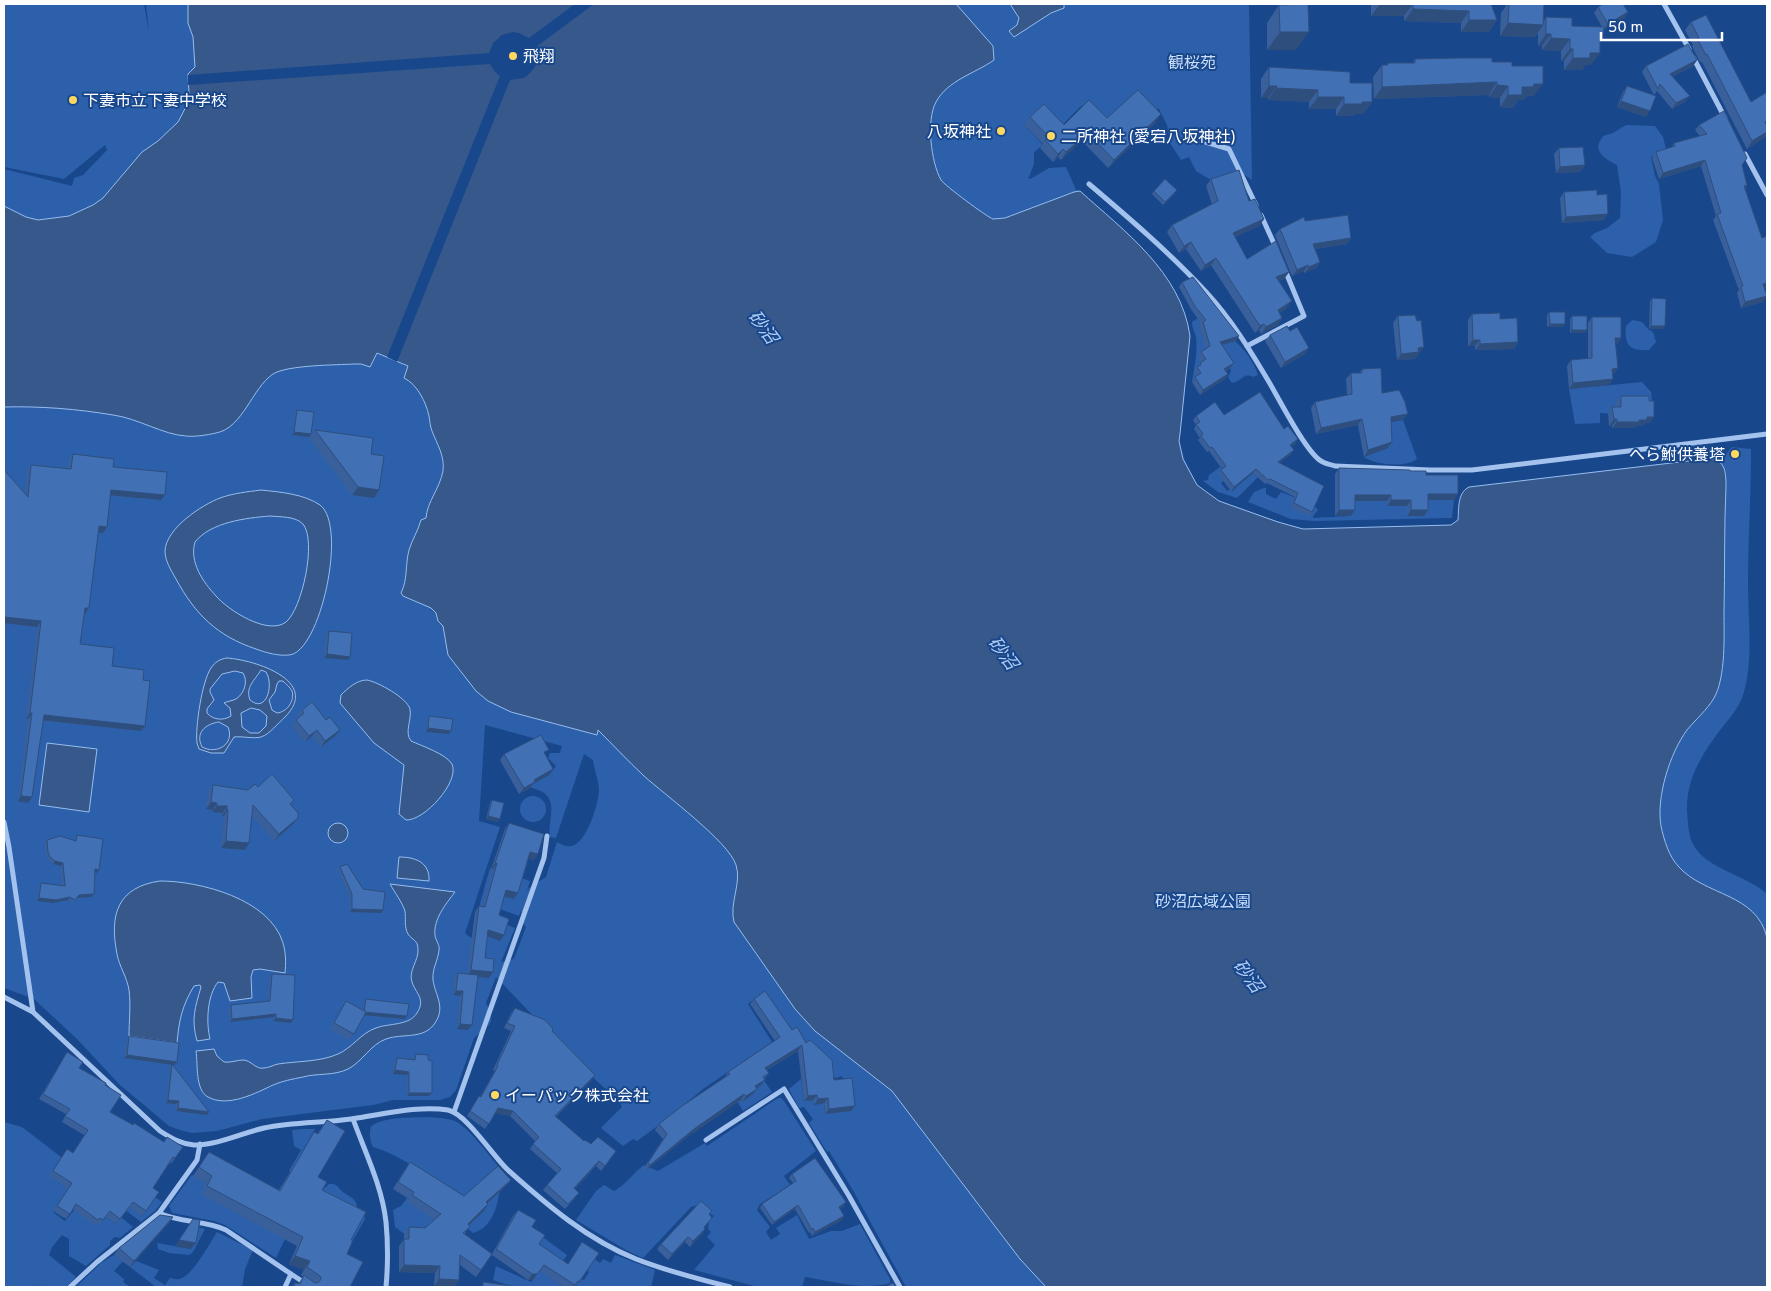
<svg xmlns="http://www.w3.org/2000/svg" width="1771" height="1291" font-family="Overpass,'Noto Sans JP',sans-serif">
<rect width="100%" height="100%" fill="#19478c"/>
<g fill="#2c60aa" fill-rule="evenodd">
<path d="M4 4H144L149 32 146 4H1249L1252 180 1240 172 1211 180 1196 171 1189 157 1181 160 1170 143 1167 125 1159 109 1142 108 1109 120 1089 108 1081 106 1066 121 1058 132 1024 125 1043 145 1034 152V164L1029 177H1027L1030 179 1049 168 1066 167 1076 190 1080 191C1124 231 1181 272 1190 336L1179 441 1184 459 1197 485 1212 498 1278 522 1303 529 1451 525 1458 520C1459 509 1457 493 1469 487L1705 459H1714L1719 462 1732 447 1751 449C1751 495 1748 540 1748 585 1748 620 1754 665 1742 698 1737 710 1728 720 1721 729 1702 754 1686 779 1687 811 1688 821 1688 835 1693 844 1705 869 1747 875 1767 894V1287H906L854 1192 829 1151 827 1152 809 1123 813 1119 804 1107 799 1108 789 1089 801 1079 804 1101 813 1100 814 1105 824 1103 825 1114 848 1083 863 1097 841 1076 837 1078 830 1076 760 994 748 1004 772 1042 703 1089 667 1119 637 1141 633 1139 623 1146 601 1128 622 1107 619 1101 589 1074 496 977 486 1003 491 1013V1021L489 1025 474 1038 456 1090 450 1097 440 1100H393L373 1105 262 1119 217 1131 192 1133 180 1130 169 1126 120 1085 77 1039 34 999 4 988V169L72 186 74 178 83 175 107 150 105 145 64 179 4 167ZM485 725 562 746 560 753H550L548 758 556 766 549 775 529 786C533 789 540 790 544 793 558 803 547 823 550 837L556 838 584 754 593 760C594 770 599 780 599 791 598 805 587 842 572 846 567 847 561 845 557 842L546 877 529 888 527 891 530 881 490 868 477 914 497 908 519 916 521 910 523 923 526 927 514 959 501 962 515 928 505 924 472 936 471 938 465 933 500 827 479 821Z"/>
<path d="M1626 125 1655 126 1663 137 1666 149 1651 157 1655 176 1659 184 1663 220 1656 242 1632 257 1607 253 1590 237 1595 233 1607 228 1620 218 1621 192 1617 165C1609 161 1595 154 1599 143 1600 141 1602 138 1603 136L1613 133Z"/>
<path d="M1198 318 1206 329 1207 350 1235 341C1245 350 1254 362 1258 375L1253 377C1243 372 1241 382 1232 383L1228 377 1231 371 1230 368 1203 364 1197 367 1198 378 1192 382C1194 367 1198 353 1196 337 1195 332 1192 328 1192 322Z"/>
<path d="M1632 320 1642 322 1649 330 1653 332 1656 342 1649 350C1630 351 1624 346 1626 326Z"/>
<path d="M1642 382 1651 392 1653 409 1616 414 1600 413V423L1575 424 1569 389Z"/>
<path d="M1403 420 1417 459C1405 468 1376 465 1364 457L1388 448 1381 424Z"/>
<path d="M1220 467 1223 470V481L1221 483 1227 491 1230 489 1232 491 1255 471 1259 476 1237 498 1218 492 1203 481 1208 480 1209 475Z"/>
<path d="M1264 488H1266V494L1276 499 1281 492 1314 505 1318 510 1313 516V518L1350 516 1351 501H1373L1387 499V506H1407V516H1424V500H1454L1452 518 1314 521 1291 519 1248 502 1254 492Z"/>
<circle cx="533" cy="809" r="13"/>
<path d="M763 1079 772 1092 743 1111 737 1101 740 1099 741 1101 761 1085Z"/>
<path d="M778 1098H781L784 1101 816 1151 784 1176 790 1185 760 1204 757 1210 770 1227 766 1232 771 1240 780 1234 776 1228 797 1215 809 1239 831 1231H842L860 1224 890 1279V1283C863 1291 833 1281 805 1277L802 1287H758L694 1270 715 1245 707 1237 711 1232 708 1229 709 1221 714 1216 698 1205 691 1207 643 1258 626 1250 576 1220 596 1191 604 1185 614 1191C626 1185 633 1173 644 1165L658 1171 705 1143 707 1146Z"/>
<path d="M428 1117C437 1118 447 1118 455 1121 469 1128 488 1154 498 1166L462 1199C438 1182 401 1155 373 1147 370 1140 369 1134 371 1126 387 1116 410 1118 428 1117Z"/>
<path d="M4 1122 22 1127 61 1157 70 1189 53 1212 65 1221 76 1208 99 1225 106 1217 116 1224 121 1217 133 1227 120 1238 115 1237 110 1241V1245L86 1266 69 1256V1239L62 1235 52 1247 49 1255 76 1277 66 1287H4Z"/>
<path d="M304 1129H315L302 1152 298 1176 289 1171 301 1150 294 1146 292 1130Z"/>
<path d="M204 1171 285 1239 276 1258 225 1225 214 1221 172 1213 169 1206 191 1176Z"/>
<path d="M329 1184H334C338 1186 340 1190 344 1193 354 1199 358 1200 357 1213L364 1215 365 1219 348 1249 321 1191Z"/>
<path d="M501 1185C497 1205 494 1227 473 1233L467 1228 459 1203 481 1209Z"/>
<path d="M112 1192 142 1216 155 1197 162 1202 155 1211 141 1222 108 1197Z"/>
<path d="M407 1198 438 1218 422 1234 403 1233 395 1227 393 1210 401 1206Z"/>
<path d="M198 1227 205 1229 193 1252 189 1255 169 1253 158 1249 157 1243 191 1249Z"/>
<path d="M217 1232 253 1250 245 1269 242 1287H156L130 1267 136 1261 159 1270 154 1278 165 1285 170 1278C174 1279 178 1280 182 1278 193 1274 210 1243 217 1232Z"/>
<path d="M536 1232 567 1255 551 1278 564 1287H513L493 1280 496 1266 531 1282 547 1259 527 1245Z"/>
<path d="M114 1255 123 1261 114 1271 124 1279 123 1282 130 1287H76L101 1263Z"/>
<path d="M615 1255 655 1270 651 1287H575L581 1279 584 1280 589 1272 587 1270 595 1259 600 1263 603 1259 611 1263Z"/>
</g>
<g fill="#36588b" stroke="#97bdf0" fill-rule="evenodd">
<path d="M188 4H956L993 46 994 60C974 74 948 80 936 102 926 120 931 162 941 180 944 185 987 217 993 219 997 219 1001 218 1005 218L1074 192 1080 191C1124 231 1181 272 1190 336L1180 434 1179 441 1183 459 1197 485 1219 501 1278 522 1303 529 1451 525 1458 520C1459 509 1457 493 1469 487L1705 459C1725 458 1726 470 1726 487 1724 528 1725 570 1724 612 1724 635 1726 677 1714 698 1707 710 1696 719 1687 730 1670 753 1656 797 1661 826 1664 840 1669 857 1679 867 1705 896 1757 893 1767 938V1287H1046L1020 1259 892 1091 815 1031 795 1009 734 922C729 903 742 883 736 865 729 842 664 794 644 776 628 761 613 745 598 730L597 735 511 712 488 701 476 691 448 655 443 626 438 621 436 613 431 608 403 596 401 593C408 579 405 565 409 550 412 540 418 531 421 520L426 518C427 502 440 488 443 471 445 456 437 444 432 431 430 426 430 421 429 416 426 402 417 384 404 378L408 366 377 353 370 367 361 364H355C336 365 287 365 273 374 252 388 243 428 216 433 207 435 195 437 186 436 164 435 137 418 113 415 78 409 40 406 4 407V206L26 217 38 220 69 216 93 205 103 198 142 152 158 141 178 122 188 103 189 94 188 74 195 67 193 37 188 23Z"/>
<path d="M1010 4H1064V8L1051 13 1014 37 1009 31 1017 25 1019 18Z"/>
<path d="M261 490C280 492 304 494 320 505 348 526 320 653 289 655 278 656 267 653 256 649 217 636 195 614 176 579 171 570 165 561 165 551 166 528 202 505 220 498 234 493 247 492 261 490ZM270 516C280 517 295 516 303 524 317 541 302 609 286 622 268 636 228 610 216 596 203 582 189 562 195 542 211 522 246 518 270 516Z"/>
<path d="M227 658C255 660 321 681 285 717 278 723 270 734 261 737 253 739 243 736 234 737L224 753H211L199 749 197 743C195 728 202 681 211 668 215 662 220 659 227 658ZM261 670 266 672C274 684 267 714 250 700 245 687 255 680 261 670ZM235 671 243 673C248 681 245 693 236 699 232 701 228 701 224 703L230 708 231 716C223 721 213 720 207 713V709L214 700 210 692V689L222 674ZM279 681H283C286 684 290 687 292 691 295 701 287 712 277 713L272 710 269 700 275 692 277 684ZM251 708 260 710 267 716 266 726 259 733H250L242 727 241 713ZM219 722 228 727C235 744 217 755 202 747 195 733 205 724 219 722Z"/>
<path d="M367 680C378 682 407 698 410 709 412 720 404 732 411 741 422 746 446 754 452 764 460 782 424 821 406 820L399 814 404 765 374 743 340 703 341 695C348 688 357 680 367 680Z"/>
<path d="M47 743 97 749 89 812 39 805Z"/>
<circle cx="338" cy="833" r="10"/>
<path d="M399 857C415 857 430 862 429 881L397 878Z"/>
<path d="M160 881C200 881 270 899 283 943 286 953 286 963 285 973L260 969 253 970 251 977 252 998 230 1001 224 983 218 982C207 996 206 1022 210 1039L197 1041C191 1019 195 1008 201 987L200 985 194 986C182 1006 179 1020 177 1043L129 1036C129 1021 131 1005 129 990 127 977 119 966 117 954 109 914 118 887 160 881Z"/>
<path d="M390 884 455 892C446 904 433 919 435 936 436 941 440 945 439 950 438 961 432 968 433 980 435 995 446 1007 435 1023 424 1040 403 1033 386 1039 371 1044 362 1062 348 1069 334 1076 317 1073 303 1077 293 1079 282 1081 273 1085 256 1093 228 1108 208 1097 195 1090 198 1065 196 1051L214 1049 217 1056 224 1062C231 1063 237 1060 243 1060 251 1060 256 1070 264 1068 269 1068 273 1065 278 1064 298 1061 320 1062 338 1054 352 1048 361 1033 376 1028 389 1023 409 1026 417 1013 426 999 416 994 412 982 408 971 419 960 418 949 418 940 412 940 408 934 404 927 406 918 405 911 402 902 395 893 390 884Z"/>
</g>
<path fill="#19478c" d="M575 4H594L536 47 537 60 535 67 530 73 524 78 510 80 397 362 387 357 500 76 495 72 490 64 188 85V75L489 53 493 43 502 35 513 32 519 33 529 38Z"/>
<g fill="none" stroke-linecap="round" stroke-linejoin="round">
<g stroke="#a4c2ee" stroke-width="5">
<path d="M1664 4 1689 49"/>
<path d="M1693 57 1725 118"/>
<path d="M1189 137 1229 149 1256 205"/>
<path d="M1745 154 1767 195"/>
<path d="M1089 184C1129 218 1170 253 1206 292 1231 319 1250 350 1269 382 1279 399 1306 452 1321 461 1325 464 1330 464 1335 466L1430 470H1472L1767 434"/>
<path d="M1261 215 1276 248"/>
<path d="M1247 346 1304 316 1285 270"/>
<path d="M4 822 9 847 33 1012"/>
<path d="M4 997 33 1012 160 1131C171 1138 181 1144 194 1145 218 1145 242 1133 264 1128 293 1122 322 1123 351 1119 381 1115 418 1105 448 1110 467 1114 494 1158 509 1171 547 1205 588 1240 636 1259 666 1271 699 1279 730 1287"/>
<path d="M454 1112 544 858 547 836"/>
<path d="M353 1119C365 1152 382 1186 386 1222 388 1243 388 1265 386 1287"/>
<path d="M706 1140 784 1089 849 1196 900 1287"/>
<path d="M159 1213C180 1223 205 1220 226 1230L291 1274"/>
<path d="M70 1287 97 1262 159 1213 197 1160 200 1144"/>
<path d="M285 1287 291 1274 311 1287"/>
</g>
</g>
<g fill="#39609b">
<path d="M1371 4H1491L1489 32H1461V23L1404 21V16H1371Z"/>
<path d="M1507 4H1544V21L1546 17 1572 26 1602 27 1594 13 1598 7 1628 12 1624 19 1603 30 1600 44 1591 65H1585L1582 70H1564V61H1561V51L1542 50V46H1538V33L1535 37 1500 36 1501 13Z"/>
<path d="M1279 5 1296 50H1267V23Z"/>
<path d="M1691 22 1751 102 1767 125V134L1764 138 1747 149 1702 62H1700L1692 46 1693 45 1685 30Z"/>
<path d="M1415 59 1492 62 1512 66 1534 96H1527L1524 100 1519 99 1513 108 1500 107V98L1489 97V95L1374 99 1373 77 1382 65H1387L1388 63H1413Z"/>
<path d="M1697 60 1693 66 1672 77 1685 102 1672 109 1657 91 1654 95 1646 117 1617 107 1623 92 1627 86 1654 95 1642 72 1646 66Z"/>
<path d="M1269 67 1350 83 1372 102 1363 114H1355L1354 116H1336V109H1309V102L1268 100V98H1261V79Z"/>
<path d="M1030 117 1064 125 1107 118 1156 122 1108 168 1082 141 1061 160 1058 157 1053 162 1040 148 1043 144 1024 125Z"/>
<path d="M1699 125 1742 165 1747 185 1745 189 1762 238 1767 236V288H1765L1763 302 1741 308 1737 293 1739 290 1713 220 1716 216 1701 166 1659 179 1652 158 1656 152 1672 147 1674 143 1700 136 1695 130Z"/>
<path d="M1559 148 1585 165 1580 172 1556 173 1554 154Z"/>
<path d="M1211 179 1249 201 1264 219 1259 226 1235 237 1247 259 1289 272 1284 279 1279 281 1287 308 1279 313 1282 318 1278 325 1261 334 1259 330 1255 333 1211 265 1201 271 1186 249 1179 253 1167 232 1172 225 1212 204 1206 186Z"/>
<path d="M1154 191 1175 193 1163 205 1152 194Z"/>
<path d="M1564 192 1597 195 1604 220 1562 223 1560 198Z"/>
<path d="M1305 221 1351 238 1347 244 1315 249 1320 262 1316 268 1304 273V271L1292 276 1275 235 1280 229Z"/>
<path d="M1182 282 1236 341 1222 345 1230 368 1226 371 1228 374 1225 379 1200 395 1192 382 1197 376 1194 372 1200 363 1201 362 1198 357 1201 352 1206 349 1199 326 1201 323 1191 309 1179 287Z"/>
<path d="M1652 298 1663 329H1649L1650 301Z"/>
<path d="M1549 312 1563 327H1547V315Z"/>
<path d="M1472 314 1500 319 1518 342 1514 349 1475 350V346H1468V320Z"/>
<path d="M1398 316 1419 353 1418 354 1415 359 1397 360 1393 323Z"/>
<path d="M1572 316 1585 333H1570V319Z"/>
<path d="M1592 317 1621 338 1617 344H1615L1618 368 1613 374V379L1609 385 1569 389 1567 366 1571 360 1588 358V323Z"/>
<path d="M1290 331 1305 354 1281 368 1265 341 1270 335Z"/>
<path d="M1362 369 1403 420 1391 422 1392 442 1388 448 1364 457 1358 425 1316 434 1311 408 1315 402 1347 395 1346 379 1351 373H1359Z"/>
<path d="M1621 396 1650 423H1645L1643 426H1636L1635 428H1612V426H1609L1608 413 1612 407H1616V402Z"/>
<path d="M297 410 309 437 292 435 295 413Z"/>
<path d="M1224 415 1284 429 1298 439 1295 444 1291 447V454L1279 463 1312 512 1309 516 1291 508 1295 497 1267 483 1265 484 1253 473 1231 491 1218 474 1222 469 1209 451 1207 452 1198 440 1200 438 1194 429 1196 425 1193 420 1196 416Z"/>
<path d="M315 430 374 498 352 495 309 438Z"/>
<path d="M73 454 113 467 165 495 161 500 110 496 103 533 98 532 85 614 84 613 80 644 112 666 143 680 145 726 141 731 43 721 32 797 28 803 18 801 28 719H26L37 627 4 623V470L25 494 27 470 31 465 68 468 69 460Z"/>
<path d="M1339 468 1410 471 1426 475 1458 494 1454 500H1428V510L1424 516H1407V506H1387V501H1355V510L1351 516H1335V474Z"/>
<path d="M329 631 350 657 348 660 324 658 326 634Z"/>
<path d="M302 710 326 720 340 730 335 736 321 747 312 736 305 742 292 726 299 718 297 716Z"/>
<path d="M429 716 449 734 426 732 427 719Z"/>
<path d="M504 754 549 775 533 784 530 788 519 794 500 760Z"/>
<path d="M213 785 248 790 258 787 294 800 291 805 293 824 274 841 252 816 245 850 221 848 224 816H222L223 813 212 812 213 810 206 809 208 792Z"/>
<path d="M492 800 498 822 486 819 490 803Z"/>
<path d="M509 823 538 854 534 860 528 858 518 893 514 899 504 896 499 915 500 941 487 936 485 958 489 978 478 977 468 1030 457 1029 460 996 453 995 454 977 458 973 467 974 475 912 479 906 482 907 493 869H491L505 829Z"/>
<path d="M77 835 99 870 97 873 94 872V894L91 897 77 898 73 903 68 900 53 903 37 901 39 886 41 883 62 886 61 866 53 864 48 860 46 855 45 843 47 840H75Z"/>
<path d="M340 867 383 910 381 913 350 912V897L338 870Z"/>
<path d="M272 974 293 1020 291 1023 273 1021 274 1017 230 1022 228 1009 231 1005 268 1002 270 977Z"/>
<path d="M366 999 405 1019 364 1015 349 1040 330 1029 346 1001 363 1011 364 1002Z"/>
<path d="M754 999 806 1043 834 1080 851 1111 825 1114 824 1103 814 1105 813 1100 804 1101 798 1051 767 1070 769 1073 764 1079 761 1085 756 1088 757 1089 753 1094 742 1102 741 1100 690 1135 646 1170 644 1168 663 1139 655 1130 659 1124 725 1077 728 1072 775 1041 750 1004Z"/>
<path d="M515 1008 552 1031 592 1080 556 1117 584 1141 591 1144 616 1151 601 1171 596 1166 575 1189V1198L565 1209 543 1190 557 1173 530 1149 535 1141 510 1116 495 1113 485 1129 467 1116 479 1096 480 1097 495 1071 493 1070 511 1031 504 1028 511 1013Z"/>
<path d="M129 1036 177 1062 174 1065H172L207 1115 176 1111V1104L166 1103 170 1068 172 1065 124 1058 127 1039Z"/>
<path d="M67 1052 79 1068 105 1085 110 1112 164 1142 183 1147 171 1164 170 1162 153 1188 159 1192 142 1216 129 1207 116 1224 106 1217 99 1226 96 1223 95 1226 73 1209 66 1219 53 1211 68 1188 49 1176 67 1149 73 1153 84 1135 62 1122 66 1114 39 1099Z"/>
<path d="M416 1054 428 1060 432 1093 429 1096H407V1075L393 1074 394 1061 397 1058 414 1059V1057Z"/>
<path d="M327 1120 318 1177 322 1190 351 1240 347 1254 350 1287H292L295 1283 298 1284 303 1277 301 1275 304 1270 289 1264 297 1246 201 1194 206 1184 193 1176 209 1152 279 1190 309 1141 314 1132 317 1134Z"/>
<path d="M405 1169 464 1196 511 1180 506 1186 488 1203 484 1211 469 1225 465 1234 492 1254 513 1216 518 1210 532 1227 539 1244 568 1264 599 1253 575 1287H564L539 1271 533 1280H528L492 1255 476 1277 460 1265 459 1280 454 1287 434 1286 435 1273 399 1272V1246L404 1239V1234L409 1227 425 1228 435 1220 407 1202 409 1199 393 1189Z"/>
<path d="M792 1174 844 1206 840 1208 844 1216 842 1220 812 1236 810 1232 809 1233 795 1209 772 1225 760 1208 762 1204 793 1183 789 1178Z"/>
<path d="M709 1214 712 1218 704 1228 705 1229 702 1234 690 1247 685 1242 668 1260 657 1249 661 1244Z"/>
<path d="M173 1217 169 1223 130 1267 114 1255 119 1248Z"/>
</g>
<g fill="#2e4e7e">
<path d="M1380 4H1413L1404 16H1371Z"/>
<path d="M1413 9 1469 11 1461 23 1404 21Z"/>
<path d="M1628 12 1624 19 1603 30 1608 24Z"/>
<path d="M1469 20H1497L1489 32H1461Z"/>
<path d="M1508 23 1543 25 1535 37 1500 36Z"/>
<path d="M1280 32H1309L1296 50H1267Z"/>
<path d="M1546 34H1551L1542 46H1538Z"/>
<path d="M1551 38 1570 39 1561 51 1542 50Z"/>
<path d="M1570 49H1573L1564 61H1561Z"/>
<path d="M1590 53H1600L1591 65H1585L1582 70H1564L1573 58Z"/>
<path d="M1697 60 1693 66 1666 80 1670 74Z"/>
<path d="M1497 82 1489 95 1374 99 1382 87Z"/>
<path d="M1534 84H1543L1534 96H1527L1524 100 1519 99 1513 108 1500 107 1508 95 1522 87Z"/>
<path d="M1497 85 1508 86 1500 98 1489 97Z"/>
<path d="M1269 86H1277L1268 98H1261Z"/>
<path d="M1276 88 1318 90 1309 102 1268 100Z"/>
<path d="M1690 96 1685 102 1672 109 1676 103Z"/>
<path d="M1318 97H1344L1336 109H1309Z"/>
<path d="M1621 101 1650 111 1646 117 1617 107Z"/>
<path d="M1362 102H1372L1363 114H1355L1354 116H1336L1344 104Z"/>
<path d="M1161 114 1156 122 1108 168 1114 160Z"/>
<path d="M1767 132V134L1764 138 1747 149 1752 141Z"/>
<path d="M1088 133 1082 141 1061 160 1066 152Z"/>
<path d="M1063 149 1058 157 1053 162 1058 154Z"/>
<path d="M1705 160 1701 166 1659 179 1663 173Z"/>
<path d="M1585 165 1580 172 1556 173 1560 167Z"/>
<path d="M1608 214 1604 220 1562 223 1566 217Z"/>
<path d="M1264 219 1259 226 1228 240 1233 233Z"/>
<path d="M1351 238 1347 244 1309 250 1313 244Z"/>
<path d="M1191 242 1186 249 1179 253 1184 246Z"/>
<path d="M1216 258 1211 265 1201 271 1205 265Z"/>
<path d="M1320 262 1316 268 1304 273 1309 267Z"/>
<path d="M1308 265 1304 271 1292 276 1297 270Z"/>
<path d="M1289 272 1284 279 1271 284 1276 277Z"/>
<path d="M1767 283V288L1760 290 1763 284Z"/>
<path d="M1767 296 1763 302 1741 308 1745 302Z"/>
<path d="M1292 301 1287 308 1273 317 1278 310Z"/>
<path d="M1282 318 1278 325 1261 334 1266 327Z"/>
<path d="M1264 324 1259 330 1255 333 1260 326Z"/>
<path d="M1550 324H1565L1563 327H1547Z"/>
<path d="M1651 326H1665L1663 329H1649Z"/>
<path d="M1572 330H1587L1585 333H1570Z"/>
<path d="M1239 336 1236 341 1217 346 1220 342Z"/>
<path d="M1615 338H1621L1617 344H1610Z"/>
<path d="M1473 340H1480L1475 346H1468Z"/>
<path d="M1518 342 1514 349 1475 350 1480 344Z"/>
<path d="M1424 347 1415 359 1397 360 1401 354 1418 348Z"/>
<path d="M1309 348 1305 354 1281 368 1285 362Z"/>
<path d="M1234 363 1230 368 1221 373 1224 369Z"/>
<path d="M1618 368 1614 374 1608 375 1612 369Z"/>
<path d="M1228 374 1225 379 1200 395 1203 390Z"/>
<path d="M1613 379 1609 385 1569 389 1573 383Z"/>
<path d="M1408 414 1403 420 1387 423 1391 417Z"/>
<path d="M1647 417H1654L1650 423H1645L1643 426H1636L1635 428H1612L1617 422 1639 420Z"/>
<path d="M1362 419 1358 425 1316 434 1321 428Z"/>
<path d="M1614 419H1617L1612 426H1609Z"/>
<path d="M294 432 311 434 309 437 292 435Z"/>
<path d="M1298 439 1295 444 1287 450 1290 445Z"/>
<path d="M1392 442 1388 448 1364 457 1368 450Z"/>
<path d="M1294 450 1291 454 1275 467 1278 462Z"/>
<path d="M1256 469 1253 473 1231 491 1234 487Z"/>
<path d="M358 487 379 490 374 498 352 495Z"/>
<path d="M111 490 165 495 161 500 107 495Z"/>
<path d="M1428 494H1458L1454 500H1424Z"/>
<path d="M1355 495H1391L1387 501H1351Z"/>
<path d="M1391 500H1411L1407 506H1387Z"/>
<path d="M1339 510H1355L1351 516H1335Z"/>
<path d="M1411 510H1428L1424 516H1407Z"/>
<path d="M99 526 107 527 103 533 95 532Z"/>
<path d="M85 608H89L85 614 81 613Z"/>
<path d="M4 617 41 621 37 627 4 623Z"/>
<path d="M327 654 350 657 348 660 324 658Z"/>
<path d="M30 713H32L28 719H26Z"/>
<path d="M44 715 145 726 141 731 40 720Z"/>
<path d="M428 728 451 731 449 734 426 732Z"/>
<path d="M317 730 312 736 305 742 309 736Z"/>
<path d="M340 730 335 736 321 747 325 741Z"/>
<path d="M553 769 549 775 533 784 530 788 519 794 524 788 534 780Z"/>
<path d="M21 796 32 797 28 803 18 801Z"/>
<path d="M211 802 217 803 213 810 206 809Z"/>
<path d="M217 806H227L223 813 212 812Z"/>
<path d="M227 809 228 810 224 816H222Z"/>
<path d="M488 816 500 819 498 822 486 819Z"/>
<path d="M298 818 293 824 274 841 279 834Z"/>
<path d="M226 841 249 843 245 850 221 848Z"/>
<path d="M530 852 538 854 534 860 526 858Z"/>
<path d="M55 861 63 863 61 866 53 864Z"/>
<path d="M495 863H497L493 869H491Z"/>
<path d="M95 869 99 870 97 873 92 872Z"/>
<path d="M506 890 518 893 514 899 502 896Z"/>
<path d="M94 894 91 897 77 898 79 895Z"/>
<path d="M70 897 68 900 53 903 37 901 39 898Z"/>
<path d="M352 909 383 910 381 913 350 912Z"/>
<path d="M488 930 504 935 500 941 484 935Z"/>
<path d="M471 970 493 972 489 978 467 976Z"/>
<path d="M456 991H463L460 996 453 995Z"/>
<path d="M364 1012 407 1016 405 1019 362 1015Z"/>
<path d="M276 1014 274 1017 230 1022 232 1019Z"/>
<path d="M276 1018 293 1020 291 1023 273 1021Z"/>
<path d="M460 1024 472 1025 468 1030 457 1029Z"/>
<path d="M802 1045 798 1051 761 1073 765 1068Z"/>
<path d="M127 1055 177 1062 174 1065 124 1058Z"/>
<path d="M395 1070 409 1072 407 1075 393 1074Z"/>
<path d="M595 1075 592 1080 551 1121 555 1116Z"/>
<path d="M765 1080 761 1085 751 1091 755 1086Z"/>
<path d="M757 1089 753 1094 742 1102 746 1096Z"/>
<path d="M409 1093H432L429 1096H407Z"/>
<path d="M744 1094 741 1100 690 1135 646 1170 650 1165 694 1129Z"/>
<path d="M817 1095 813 1100 804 1101 808 1096Z"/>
<path d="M828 1098 824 1103 814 1105 818 1099Z"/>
<path d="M168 1100 179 1101 176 1104 166 1103Z"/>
<path d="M855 1106 851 1111 825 1114 829 1109Z"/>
<path d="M178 1108 209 1112 207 1115 176 1111Z"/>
<path d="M498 1108 513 1111 510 1116 495 1113Z"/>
<path d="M599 1161 596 1166 571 1193 574 1188Z"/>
<path d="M511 1180 506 1186 481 1209 486 1202Z"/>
<path d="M846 1202 844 1206 836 1210 839 1207Z"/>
<path d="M488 1204 484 1211 463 1231 468 1224Z"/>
<path d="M798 1205 795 1209 772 1225 774 1222Z"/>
<path d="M844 1216 842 1220 812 1236 815 1232Z"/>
<path d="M173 1217 169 1223 130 1267 134 1261Z"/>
<path d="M705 1229 702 1234 690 1247 693 1241Z"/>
<path d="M688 1237 685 1242 668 1260 672 1254Z"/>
<path d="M179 1240 196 1243 191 1249 175 1246Z"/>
<path d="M295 1256 310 1261 304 1270 289 1264Z"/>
<path d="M404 1265 440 1266 435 1273 399 1272Z"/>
<path d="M532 1274H537L533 1280H528Z"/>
<path d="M439 1279 459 1280 454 1287 434 1286Z"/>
</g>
<g fill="#4270b4" stroke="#2e4e7e">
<path d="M1308 4 1309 32H1280L1279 5Z"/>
<path d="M1380 4H1491L1497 20H1469V11L1413 9V4Z"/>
<path d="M1509 4H1544L1543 25 1508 23Z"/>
<path d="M1603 4H1623L1628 12 1608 24 1598 7Z"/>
<path d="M1706 15 1751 102 1767 92V120L1765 122 1767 126V132L1752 141 1707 54 1706 55 1697 38H1699L1691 22Z"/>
<path d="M1546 17 1572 18V26L1604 27 1603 39H1600V53H1590V58H1573V49H1570V39L1551 38V34H1546Z"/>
<path d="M1688 44 1697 60 1670 74 1690 96 1676 103 1660 84 1658 89 1646 66Z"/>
<path d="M1460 58H1492V62H1512V66H1543V84H1534L1533 87H1522V95H1508V86L1497 85V82L1382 87V65H1388V63H1415V59Z"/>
<path d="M1269 67 1350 72V83H1372V102H1362V104H1344V97H1318V90L1276 88 1277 86H1269Z"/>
<path d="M1627 86 1656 96 1650 111 1621 101Z"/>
<path d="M1138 90 1161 114 1114 160 1088 133 1066 152 1063 149 1058 154 1045 140 1049 137 1030 117 1044 104 1064 125 1089 100 1107 118Z"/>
<path d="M1724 111 1747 158 1742 165 1747 185 1744 186 1762 238 1767 236V283L1763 284 1767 296 1745 302 1741 287 1743 286 1717 214 1721 213 1705 160 1663 173 1656 152 1675 146 1674 143 1707 134 1699 125Z"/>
<path d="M1583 147 1585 165 1560 167 1559 148Z"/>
<path d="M1239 170 1249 201 1255 199 1264 219 1233 233 1247 259 1276 241 1289 272 1276 277 1292 301 1278 310 1282 318 1266 327 1264 324 1260 326 1216 258 1205 265 1191 242 1184 246 1172 225 1218 201 1211 179Z"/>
<path d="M1165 179 1177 190 1165 202 1154 191Z"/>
<path d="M1597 190V195L1607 194 1608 214 1566 217 1564 192Z"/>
<path d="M1348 215 1351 238 1313 244 1320 262 1309 267 1308 265 1297 270 1280 229 1304 217 1305 221Z"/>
<path d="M1193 277 1239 336 1220 342 1234 363 1224 369 1228 374 1203 390 1195 377 1201 373 1197 367 1201 365 1200 363 1206 359 1201 352 1210 346 1203 322 1206 320 1194 305 1182 282Z"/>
<path d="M1652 298 1666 299 1665 326H1651Z"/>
<path d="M1549 312H1565V324H1550Z"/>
<path d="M1500 313V319L1517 318 1518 342 1480 344V340H1473L1472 314Z"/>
<path d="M1415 315 1417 321 1421 320 1424 347 1418 348 1419 352 1401 354 1398 316Z"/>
<rect x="1572" y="316" width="15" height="14"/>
<path d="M1592 317H1621V338H1615L1618 368 1612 369 1613 379 1573 383 1571 360 1592 358Z"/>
<path d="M1287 326 1290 331 1297 327 1309 348 1285 362 1270 335Z"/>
<path d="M1381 368 1382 393 1399 390 1405 402 1408 414 1391 417 1392 442 1368 450 1362 419 1321 428 1315 402 1352 394 1351 373H1362V369Z"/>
<path d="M1260 392 1284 429 1288 426 1298 439 1290 445 1294 450 1278 462 1324 486 1312 512 1294 503 1298 493 1270 479 1268 480 1256 469 1234 487 1221 470 1226 466 1212 447 1210 448 1201 436 1203 434 1196 424 1200 422 1196 416 1215 402 1224 415Z"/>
<path d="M1621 396H1649V401H1654V417H1647V420H1639V422H1617V419H1614L1612 407H1621Z"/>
<path d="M297 410 314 412 311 434 294 432Z"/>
<path d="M315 430 373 438 371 454 384 456 379 490 358 487Z"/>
<path d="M73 454 114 459 113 467 167 472 165 495 111 490 107 527 99 526 89 608H85L80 644 114 648 112 666 144 670 143 680 150 681 145 726 44 715 32 797 21 796 32 713H30L41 621 4 617V470L28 497 31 465 71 469Z"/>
<path d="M1339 468 1410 470V471H1426V475H1458V494H1428V510H1411V500H1391V495H1355V510H1339Z"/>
<path d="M329 631 352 633 350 657 327 654Z"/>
<path d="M312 702 326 720 330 717 340 730 325 741 317 730 309 736 296 720 304 713 302 710Z"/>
<path d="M429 716 453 719 451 731 428 728Z"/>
<path d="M541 735 549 750 544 752 553 769 534 780 535 782 524 788 504 754Z"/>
<path d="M272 774 294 800 290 804 298 813V818L279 834 253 805 249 843 226 841 228 810 227 809V806H217V803L211 802 213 785 248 790 255 784 258 787Z"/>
<path d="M492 800 504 803 500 819 488 816Z"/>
<path d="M509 823 544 834 538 854 530 852 518 893 506 890 499 915 509 919 504 935 488 930 485 958 494 959 493 972 471 970 479 906 485 907 497 863H495Z"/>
<path d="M77 835 103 839 99 870 95 869 94 894 79 895 75 900 70 897 56 900 39 898 41 883 65 886 63 863 55 861 50 857 48 852 47 840 60 836 76 841Z"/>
<path d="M347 864 363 889 385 892 383 910 352 909V894L340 867Z"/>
<path d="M458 973 478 975 472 1025 460 1024 463 991H456Z"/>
<path d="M272 974 295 975 293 1020 276 1018V1014L232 1019 231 1005 270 1001Z"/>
<path d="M765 991 792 1030 797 1027 806 1043 810 1040 832 1060 834 1080 852 1078 855 1106 829 1109 828 1098 818 1099 817 1095 808 1096 802 1045 765 1068 769 1073 763 1077 765 1080 755 1086 757 1089 746 1096 744 1094 694 1129 650 1165 648 1163 667 1134 659 1124 682 1106 730 1074 728 1072 780 1037 754 999Z"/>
<path d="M366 999 409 1004 407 1016 364 1012Z"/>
<path d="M346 1001 366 1012 354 1034 334 1023Z"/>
<path d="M515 1008 545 1020 553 1029 552 1031 595 1075 555 1116 584 1141 585 1140 591 1144 598 1137 616 1151 605 1166 599 1161 574 1188 579 1193 568 1204 547 1185 561 1169 533 1144 539 1137 513 1111 498 1108 489 1124 470 1111 479 1096 481 1097 498 1066 497 1065 515 1026 507 1023Z"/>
<path d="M129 1036 179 1043 177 1062 127 1055Z"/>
<path d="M67 1052 83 1062 79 1068 106 1083 105 1085 121 1095 110 1112 133 1125 134 1123 164 1142 167 1137 183 1147 175 1158 173 1157 153 1188 159 1192 146 1211 133 1202 120 1219 110 1211 103 1220 100 1218 98 1220 76 1204 70 1214 57 1206 72 1183 53 1171 67 1149 73 1153 88 1130 65 1116 70 1109 43 1094Z"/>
<path d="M416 1054 428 1055V1060L432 1061V1093H409V1072L395 1070 397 1058 415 1060Z"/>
<path d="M172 1064 209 1112 178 1108 179 1101 168 1100Z"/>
<path d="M327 1120 345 1131 318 1177 327 1182 322 1190 366 1212 351 1240H353L347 1254 363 1262 350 1287H294L295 1283 300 1284 304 1275 315 1283 319 1282 321 1279 320 1276 307 1267 310 1261 295 1256 303 1237 207 1186 212 1176 199 1167 209 1152 280 1191 314 1132 318 1134Z"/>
<path d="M815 1158 846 1202 839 1207 844 1216 815 1232 813 1228 812 1230 798 1205 774 1222 762 1204 796 1181 792 1174Z"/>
<path d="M410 1162 464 1196 498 1166 511 1180 486 1202 488 1204 468 1224 470 1227 463 1233 492 1254 481 1270 460 1255 459 1280 439 1279 440 1266 404 1265V1239H409V1227L425 1228 441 1214 412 1195 414 1192 398 1182Z"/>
<path d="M701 1201 712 1211 709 1214 712 1218 704 1227 705 1229 693 1241 688 1237 672 1254 661 1244Z"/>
<path d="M518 1210 536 1220 532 1227 545 1235 539 1244 568 1264 582 1242 599 1253 579 1282 578 1281 575 1285 544 1265 537 1274H532L496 1249Z"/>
<path d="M160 1215 173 1217 134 1261 119 1248Z"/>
<path d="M193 1219 200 1220 196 1243 179 1240Z"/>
<path d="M483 1282 518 1287H483Z"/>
<path d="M893 1283 896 1287H885Z"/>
<path d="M42 1286V1287H22Z"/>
</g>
<g fill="#ffd861" stroke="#19478c" stroke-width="2">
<circle cx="513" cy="56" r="5"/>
<circle cx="73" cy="100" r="5"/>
<circle cx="1001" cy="131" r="5"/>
<circle cx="1051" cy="136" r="5"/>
<circle cx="1735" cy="454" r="5"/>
<circle cx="495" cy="1095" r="5"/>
</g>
<g text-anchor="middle" stroke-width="4" stroke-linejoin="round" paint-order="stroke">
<g font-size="16" fill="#fff" stroke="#19478c" text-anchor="start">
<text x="523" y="62">飛翔</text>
<text x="83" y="106">下妻市立下妻中学校</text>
<text x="991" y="137" text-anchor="end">八坂神社</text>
<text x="1061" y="142">二所神社 (愛宕八坂神社)</text>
<text x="1725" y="460" text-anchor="end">へら鮒供養塔</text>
<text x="505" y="1101">イーパック株式会社</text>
</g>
<g font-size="16" fill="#cadefa" stroke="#19478c">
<text x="1192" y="68">観桜苑</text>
<text x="1203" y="907">砂沼広域公園</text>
</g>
<g font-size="18" font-style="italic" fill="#b0cdf5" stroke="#19478c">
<text transform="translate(763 327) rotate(54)" y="6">砂沼</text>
<text transform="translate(1003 653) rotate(53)" y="6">砂沼</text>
<text transform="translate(1248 976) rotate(53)" y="6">砂沼</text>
</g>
</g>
<rect width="1771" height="1291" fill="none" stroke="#ffffff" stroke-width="10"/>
<path d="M1601 32v8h121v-8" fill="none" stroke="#ffffff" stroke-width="2.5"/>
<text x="1608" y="32" font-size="15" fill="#ffffff" stroke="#19478c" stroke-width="4" paint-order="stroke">50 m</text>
</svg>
